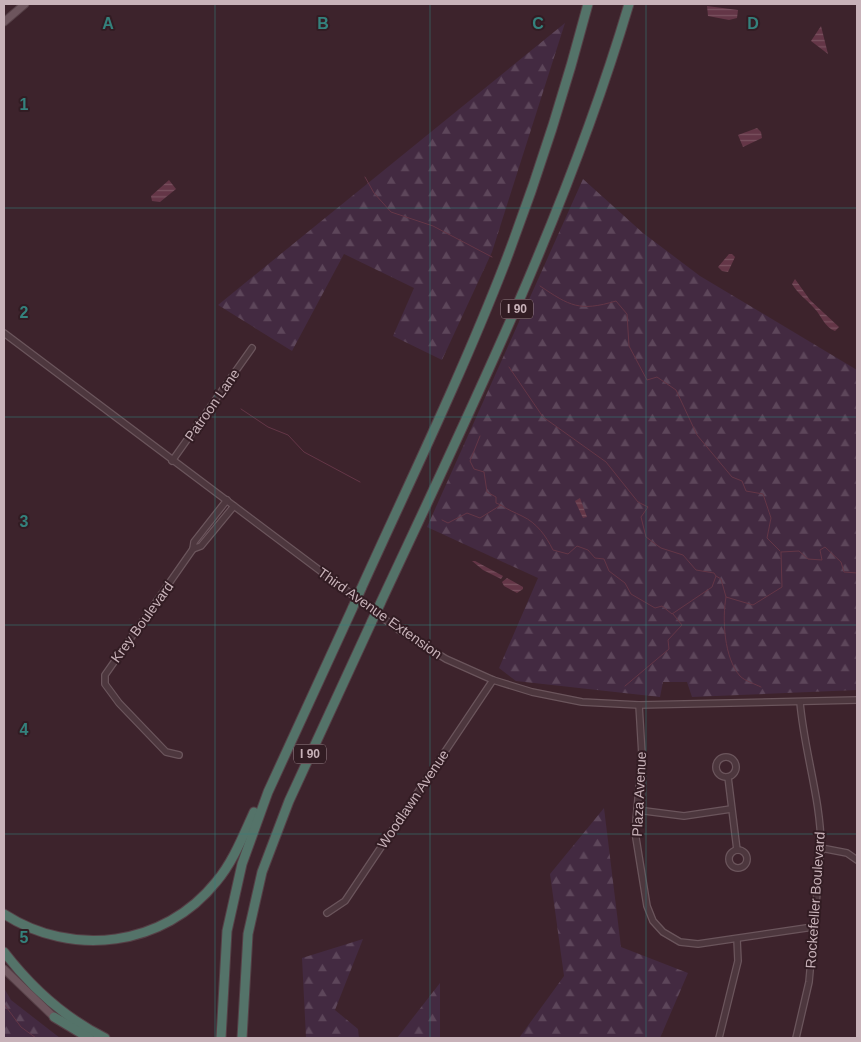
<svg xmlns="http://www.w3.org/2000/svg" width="861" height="1042" font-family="Arial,sans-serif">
<defs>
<pattern id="forest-firs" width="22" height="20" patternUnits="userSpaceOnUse" patternTransform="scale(1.25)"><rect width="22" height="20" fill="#432a41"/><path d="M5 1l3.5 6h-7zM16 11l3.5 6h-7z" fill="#5d465a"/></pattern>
<pattern id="water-rules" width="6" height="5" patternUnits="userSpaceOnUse" patternTransform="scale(1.25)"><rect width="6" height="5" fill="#643647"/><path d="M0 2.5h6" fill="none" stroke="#79515f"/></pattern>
</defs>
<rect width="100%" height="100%" fill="#3d232c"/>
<g fill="url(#forest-firs)">
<path d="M565 23 492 252 442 360 393 336 414 288 344 254 292 351 218 305Z"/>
<path d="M583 179 643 233 700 276 857 370V690L692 697 687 682H663L660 697 516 681 499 668 538 578 427 527Z"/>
<path d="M604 808 621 947 688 973 660 1038H519L564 976 550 874Z"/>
<path d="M363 939 335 1010 358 1029 359 1038H306L302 958Z"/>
<path d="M440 983V1038H397Z"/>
<path d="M4 988 11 1000 60 1038H4Z"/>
</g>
<g fill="url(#water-rules)">
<path d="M707 6 738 10 737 18 729 20 708 16Z"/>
<path d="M821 26 828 54 811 41Z"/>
<path d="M757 128 761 132 762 138 743 147 738 135Z"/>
<path d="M169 180 176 189 160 202 152 201 151 196Z"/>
<path d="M729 254H732L735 257 728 272 722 271 718 267Z"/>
<path d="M795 279 810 300 839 327 835 331C824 327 822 316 814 308 806 299 798 294 792 284Z"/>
<path d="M580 498 587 517 583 518 575 501Z"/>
<path d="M472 561H475L503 576 501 579 483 570Z"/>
<path d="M507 578 523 587V589L517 593 504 586 502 582Z"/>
</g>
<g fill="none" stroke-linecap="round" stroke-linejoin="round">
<g stroke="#643647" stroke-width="1">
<path d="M365 177 374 193 391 212 433 226 492 257"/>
<path d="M540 286C570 306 579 312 616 301L627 314 629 346 647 380 657 377 676 390 697 435 732 477 742 481 746 491 763 494 771 518 767 538 780 551"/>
<path d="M509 367 543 417 606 462 638 502 648 507 641 517 646 537 661 548 683 555 696 570 714 573 716 576"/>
<path d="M241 409 268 427 288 435 304 452 360 482"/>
<path d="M480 436 470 461 474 469 484 472 487 492 496 497V503L501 505"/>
<path d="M442 520 448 523 467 513 480 518 501 505C508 510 514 512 522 516 537 523 546 536 553 550L568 554 577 546 588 550 595 558 604 559 609 571 625 583 631 594 655 608 662 606 672 614 712 587 716 576 721 579 726 597 753 605 782 587 781 552 799 551 808 559 822 560 820 550 825 547 841 562 844 572 857 573"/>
<path d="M726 597C722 619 724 658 740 676 745 681 755 684 761 687"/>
<path d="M625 686 669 649 668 640 682 625 673 614"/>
<path d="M4 1004 21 1027 36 1038"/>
</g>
<defs>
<g id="minor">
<path d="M4 333 399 630 446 659 493 680 532 692 582 702 639 705 857 700"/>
<path d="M172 461 252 348"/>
<path d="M193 549 201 546 234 506"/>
<path d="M639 705 642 755 635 832 647 906 653 921 663 932 680 942 698 944 813 927"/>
<path d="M179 755 166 752 119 703 105 684V675L193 549 194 542 227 500"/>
<circle cx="726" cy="767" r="10"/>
<path d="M728 777 737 850"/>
<path d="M637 810 684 816 731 809"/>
<path d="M821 848 847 853 857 860"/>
<circle cx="738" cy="859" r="9"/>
<path d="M327 913 345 901 493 680"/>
<path d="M719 1038 738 961 737 939"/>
<path d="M796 1038 809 982 821 848C821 799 804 751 800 702"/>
</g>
<g id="major">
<path d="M4 22 25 4"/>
<path d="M4 969 54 1017"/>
</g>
<g id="highway">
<path d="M361 589C410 481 462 374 505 263 537 179 565 92 588 4"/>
<path d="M380 604C472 407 567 213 629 4"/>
<path d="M4 914C72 958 164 947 216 882 233 862 243 836 254 812"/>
<path d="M4 952C31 987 65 1018 105 1038"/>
<path d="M54 1017 89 1038"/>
<path d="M221 1038 227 931 242 864 268 792 353 607"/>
<path d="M242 1038 248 934 262 872 289 801 372 621"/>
</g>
</defs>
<use href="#minor" stroke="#6b555c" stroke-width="8"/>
<use href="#major" stroke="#564047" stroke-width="9"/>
<use href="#highway" stroke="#553f46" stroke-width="11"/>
<use href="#minor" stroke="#4d373e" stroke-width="5.5"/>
<use href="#major" stroke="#6d555d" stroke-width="7"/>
<use href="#highway" stroke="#547369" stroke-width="9"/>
<defs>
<g id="highway-bridge">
<path d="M353 607 361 589"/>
<path d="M372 621 380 604"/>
</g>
</defs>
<use href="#highway-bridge" stroke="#553f46" stroke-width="11" stroke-linecap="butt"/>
<use href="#highway-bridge" stroke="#547369" stroke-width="9"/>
</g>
<path fill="none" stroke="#34827d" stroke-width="1" stroke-opacity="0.55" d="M215 4V1038M430 4V1038M646 4V1038M4 208H857M4 417H857M4 625H857M4 834H857"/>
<g text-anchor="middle" stroke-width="4" stroke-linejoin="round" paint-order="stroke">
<g fill="#321c23" stroke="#9b858c" stroke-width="1">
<rect x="501" y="299.5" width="32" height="19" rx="4"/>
<rect x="294" y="744.5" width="32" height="19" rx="4"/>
</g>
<g font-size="12" font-weight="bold" fill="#c8b2b9">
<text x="517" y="313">I 90</text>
<text x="310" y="758">I 90</text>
</g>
<g font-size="14" fill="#c8b2b9" stroke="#321c23">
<text transform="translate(212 405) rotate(-55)" y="5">Patroon Lane</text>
<text transform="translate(380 613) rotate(35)" y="5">Third Avenue Extension</text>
<text transform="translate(142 622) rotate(-54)" y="5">Krey Boulevard</text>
<text transform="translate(639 794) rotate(-87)" y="5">Plaza Avenue</text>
<text transform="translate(413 799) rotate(-56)" y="5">Woodlawn Avenue</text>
<text transform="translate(815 900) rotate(-86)" y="5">Rockefeller Boulevard</text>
</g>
</g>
<g font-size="16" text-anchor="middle" font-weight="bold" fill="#34827d" stroke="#321c23" stroke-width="4" stroke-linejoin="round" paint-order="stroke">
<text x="108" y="29">A</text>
<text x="323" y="29">B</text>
<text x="538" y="29">C</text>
<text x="753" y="29">D</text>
<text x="24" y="110">1</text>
<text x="24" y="318">2</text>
<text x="24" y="527">3</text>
<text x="24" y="735">4</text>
<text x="24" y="943">5</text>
</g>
<rect width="861" height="1042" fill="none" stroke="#c8b2b9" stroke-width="10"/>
</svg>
